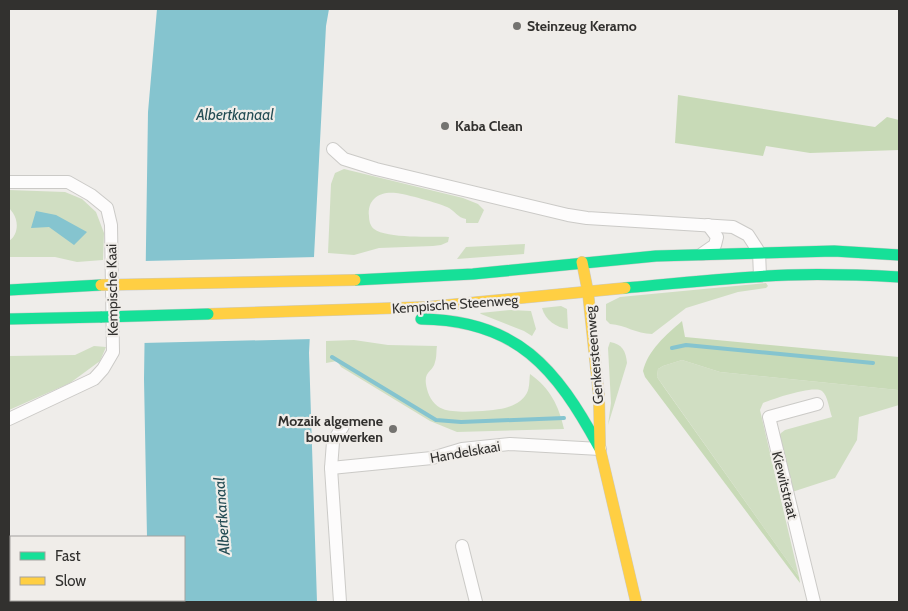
<svg xmlns="http://www.w3.org/2000/svg" width="908" height="611" font-family="Cabin,sans-serif">
<rect width="100%" height="100%" fill="#efedea"/>
<g fill="#d0dec2">
<path d="M344 169 463 198 478 204 484 210 478 223H466V219C458 218 454 210 447 207 438 203 406 194 396 193 380 191 367 199 369 216 369 220 370 226 374 229 387 239 432 236 449 237L448 242 441 245 433 246 379 248 354 255 328 253 331 184 335 173Z"/>
<path d="M9 190 65 192 82 199 96 212 104 233 103 260 77 262 55 257H9V241C18 235 19 222 13 213 11 210 10 210 9 206 8 201 9 195 9 190Z"/>
<path d="M525 244 524 254 457 259 466 247Z"/>
<path d="M766 283 768 286 766 288 738 292 686 308 652 334C636 334 626 325 610 324L606 320V304L620 297Z"/>
<path d="M561 306 567 309 568 329C557 328 545 320 542 308Z"/>
<path d="M511 310 531 311 536 329 532 336 524 331 481 314 480 313Z"/>
<path d="M354 340 388 345 437 346C436 351 437 357 435 362 433 373 422 370 427 389 429 398 435 406 443 409 455 414 493 411 505 408 512 406 521 402 525 396 530 390 529 381 530 374 550 388 559 406 564 429L457 432 430 421 341 367 337 361 326 363V341Z"/>
<path d="M610 342C622 344 626 351 627 363L608 425 611 403 608 348Z"/>
<path d="M94 346 106 347 100 361 70 383 9 410V356L75 355Z"/>
<path d="M682 360 720 372 898 390 899 388V405L859 417 857 440 835 478 792 492 778 438 781 433 785 430 832 417C829 409 828 396 822 391 813 385 773 399 763 403L760 410 799 577 657 377 658 369 663 366Z"/>
</g>
<g fill="#c8dab7">
<path d="M678 95 875 127 887 117 899 120V150L810 153 766 146 763 156 675 143Z"/>
<path d="M682 321 685 337 899 357 898 390 720 372 682 360 663 366 658 369 657 377 666 390 799 577 800 583 645 377 643 371C648 350 666 335 682 321Z"/>
</g>
<g fill="#85c4cf">
<path d="M157 9H329L326 26 309 353 317 602H149V600H184V537H147L144 379 148 112Z"/>
<path d="M36 211 56 215 87 232 74 245 49 227 31 228Z"/>
</g>
<path fill="#efedea" d="M317 257 313 339 142 343 144 261Z"/>
<g fill="none" stroke-linecap="round" stroke-linejoin="round">
<g stroke="#85c4cf" stroke-width="4">
<path d="M672 348 686 345 873 363"/>
<path d="M332 357 436 420 461 422 564 418"/>
</g>
<defs>
<g id="street">
<path d="M333 149 344 159 376 169 568 215 587 218 733 227 748 235 759 252 760 276"/>
<path d="M9 182H68L91 195 107 208 111 225 113 352 103 369 94 379 9 419"/>
<path d="M702 254 715 245 717 237 708 225"/>
<path d="M331 468 432 458 462 449 510 444 600 449"/>
<path d="M462 546 476 602"/>
<path d="M9 565 11 602"/>
<path d="M340 602 331 468 333 442 343 426"/>
<path d="M814 602 769 417 817 404"/>
</g>
<g id="fast">
<path d="M355 280 473 274 656 256 834 251 899 255"/>
<path d="M625 288C679 283 734 277 788 275 825 274 862 275 899 277"/>
<path d="M9 290 101 285"/>
<path d="M9 319 102 317"/>
<path d="M421 319C517 320 556 368 599 447"/>
</g>
<g id="slow">
<path d="M582 262 588 292 599 397 600 449 636 602"/>
<path d="M208 314 427 307 625 288"/>
</g>
</defs>
<use href="#street" stroke="#cbcac7" stroke-width="14"/>
<use href="#fast" stroke="#cbcac7" stroke-width="12"/>
<use href="#slow" stroke="#cbcac7" stroke-width="12"/>
<use href="#street" stroke="#fdfcfc" stroke-width="12"/>
<use href="#fast" stroke="#16e098" stroke-width="11"/>
<use href="#slow" stroke="#ffcf43" stroke-width="11"/>
<defs>
<path id="fast-bridge" d="M102 317 208 314"/>
<path id="slow-bridge" d="M101 285 355 280"/>
</defs>
<use href="#fast-bridge" stroke="#cbcac7" stroke-width="12" stroke-linecap="butt"/>
<use href="#slow-bridge" stroke="#cbcac7" stroke-width="12" stroke-linecap="butt"/>
<use href="#fast-bridge" stroke="#16e098" stroke-width="11"/>
<use href="#slow-bridge" stroke="#ffcf43" stroke-width="11"/>
</g>
<g fill="#747370" stroke="#f0ede9" stroke-width="2">
<circle cx="517" cy="26" r="5"/>
<circle cx="445" cy="126" r="5"/>
<circle cx="393" cy="429" r="5"/>
</g>
<g text-anchor="middle" stroke-width="4.5" stroke-linejoin="round" paint-order="stroke">
<g font-size="14" font-weight="bold" fill="#32312f" stroke="#f0ede9" text-anchor="start">
<text x="527" y="31">Steinzeug Keramo</text>
<text x="455" y="131">Kaba Clean</text>
<text x="383" y="426" text-anchor="end">Mozaik algemene<tspan x="383" dy="16">bouwwerken</tspan></text>
</g>
<g font-size="14" fill="#32312f" stroke="#f0ede9">
<text transform="translate(112 290) rotate(-91)" y="5">Kempische Kaai</text>
<text transform="translate(455 304) rotate(-4)" y="5">Kempische Steenweg</text>
<text transform="translate(594 355) rotate(-95)" y="5">Genkersteenweg</text>
<text transform="translate(465 452) rotate(-10)" y="5">Handelskaai</text>
<text transform="translate(785 485) rotate(76)" y="5">Kiewitstraat</text>
</g>
<g font-size="15" font-style="italic" fill="#224b53" stroke="#f0ede9">
<text x="235" y="120">Albertkanaal</text>
<text transform="translate(222 516) rotate(-94)" y="5">Albertkanaal</text>
</g>
</g>
<rect width="908" height="611" fill="none" stroke="#32312f" stroke-width="20"/>
<rect x="10" y="536" width="175" height="65" fill="#f0ede9" stroke="#a4a29f"/>
<rect x="20" y="552" width="25" height="8" fill="#16e098" stroke="#a4a29f"/>
<text x="55" y="561" font-size="15" fill="#32312f">Fast</text>
<rect x="20" y="577" width="25" height="8" fill="#ffcf43" stroke="#a4a29f"/>
<text x="55" y="586" font-size="15" fill="#32312f">Slow</text>
</svg>
